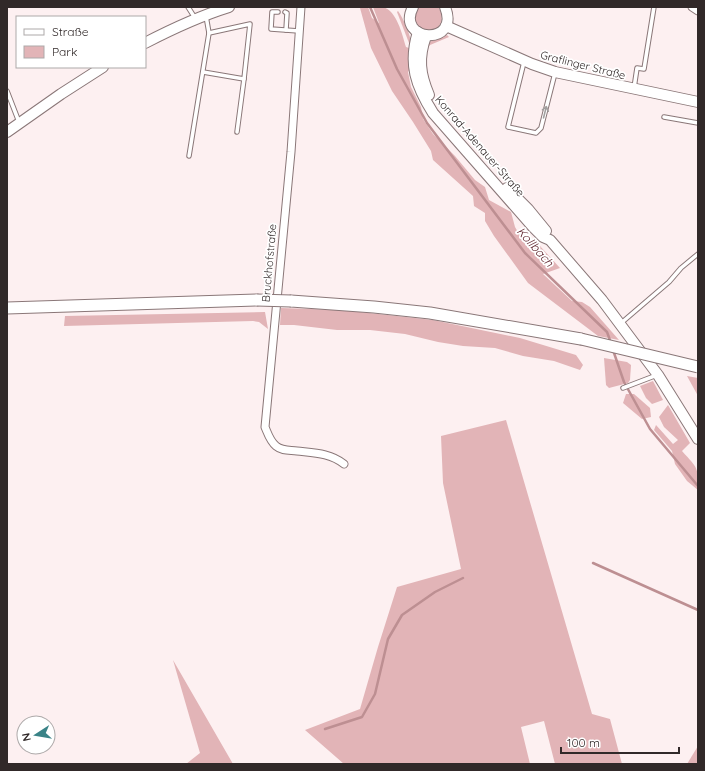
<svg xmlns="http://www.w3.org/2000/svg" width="705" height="771" font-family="Quicksand,sans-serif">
<rect width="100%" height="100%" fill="#fdf0f1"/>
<g fill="#e2b4b7">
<path d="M362 7H368L372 18 379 23 373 7C376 7 380 6 383 7 397 11 402 34 406 47L409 48 410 69 408 72 411 87 421 107 423 119 433 134 455 156 475 180 485 187 489 200 511 212 515 227 525 244 540 246 560 268 543 274 572 301 582 302 590 307 619 340 598 336 528 283 494 236 485 221V213L474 206 473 196 433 160 431 151 413 122 392 91 371 48 360 8Z"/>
<path d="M418 7 439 8C449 27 428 41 414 21Z"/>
<path d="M398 11C403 18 411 35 411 44L409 43 397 12Z"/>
<path d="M447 35 449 37 430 45 427 49 429 42Z"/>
<path d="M281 308 342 310 433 320 520 338 576 355 583 365 580 370 554 361 523 356 495 348 463 346 438 342 405 334 370 330H337L294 325H280Z"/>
<path d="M265 312 268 329 259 322 253 321 64 326 65 316Z"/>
<path d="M604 358 627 362 631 365 630 380 628 383 609 388 606 385Z"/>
<path d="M687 376 698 378V396Z"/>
<path d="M653 381 663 400 652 404 646 398 640 386Z"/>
<path d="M626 394H634L650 408 651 417 642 419 623 403Z"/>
<path d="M668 405 690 443 682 451C698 469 698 466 698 490L687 481 675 464 672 451 654 430 656 425 673 444 678 440 664 427 659 417Z"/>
<path d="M506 420 592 714 610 719 622 764H555L544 721 521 727 530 764H344L305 730 360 709 378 647 397 587 461 569 443 483 441 436Z"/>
<path d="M173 660 233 764H186L200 753Z"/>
<path d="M698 746V764H687Z"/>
</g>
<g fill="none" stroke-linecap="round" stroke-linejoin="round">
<g stroke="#bd8f92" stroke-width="2.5">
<path d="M370 7 397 69 427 123 525 253 607 332 611 343"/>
<path d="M613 350 624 382 650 429 698 486"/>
<path d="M593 563 698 610"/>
<path d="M325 729 362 717 375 694 388 639 402 615 435 592 463 578"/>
</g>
<defs>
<g id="lane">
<path d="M188 7 195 18"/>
<path d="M278 12H272L271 29 299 31"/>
<path d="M285 12 287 13 286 30"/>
<path d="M524 62 508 127 536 133 541 128 555 73"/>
<path d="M203 72 244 79 250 24 209 33"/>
<path d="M634 88 637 68 644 69 654 7"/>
<path d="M7 91 19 122"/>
<path d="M664 117 698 123"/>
<path d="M237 132 244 79"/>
<path d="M189 156 209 33 206 16"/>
<path d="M620 324 669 282 681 268 698 254"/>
<path d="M623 388 657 375"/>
</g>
<g id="street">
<path d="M301 7 291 152 265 427C268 434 270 441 276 446 282 451 289 450 297 451 314 453 330 453 344 464"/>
<path d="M692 7 698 11"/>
</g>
<g id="secondary">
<path d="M413 7C395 42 461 47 445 7"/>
<path d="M446 26 532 64 555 72 698 102"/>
<path d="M418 32C408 64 416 86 433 113L533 227 543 237 550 240 602 300 658 375 698 439"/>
<path d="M426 36C418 58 420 74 429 95"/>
<path d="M145 43C172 29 200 16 229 7"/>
<path d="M7 132 61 94 103 67"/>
<path d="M507 188 528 209 546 231"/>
</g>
<g id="primary">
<path d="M291 301 374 307 430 313 581 339"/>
<path d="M7 308 257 300"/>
</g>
</defs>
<use href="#lane" stroke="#8a7778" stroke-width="5.5"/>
<use href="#street" stroke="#8a7778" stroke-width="9"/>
<use href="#secondary" stroke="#8a7778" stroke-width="12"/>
<use href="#primary" stroke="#8a7778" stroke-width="13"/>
<use href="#lane" stroke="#fff" stroke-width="3.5"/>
<use href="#street" stroke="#fff" stroke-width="7"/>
<use href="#secondary" stroke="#fff" stroke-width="10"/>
<use href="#primary" stroke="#fff" stroke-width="11"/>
<defs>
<g id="primary-bridge">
<path d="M257 300 291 301"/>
<path d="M581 339 698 367"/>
</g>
</defs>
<use href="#primary-bridge" stroke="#8a7778" stroke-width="13" stroke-linecap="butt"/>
<use href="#primary-bridge" stroke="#fff" stroke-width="11"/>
</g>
<defs><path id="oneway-shaft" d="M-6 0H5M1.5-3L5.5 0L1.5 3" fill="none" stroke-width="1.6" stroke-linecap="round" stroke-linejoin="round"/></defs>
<use stroke="#a29f9f" href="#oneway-shaft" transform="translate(545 112) rotate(-76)"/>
<g text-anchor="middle" stroke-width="3.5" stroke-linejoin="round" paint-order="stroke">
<g font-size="11" fill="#312929" stroke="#fff">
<text transform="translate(583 65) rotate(14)" y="4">Graflinger Straße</text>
<text transform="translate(480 146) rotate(49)" y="4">Konrad-Adenauer-Straße</text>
<text transform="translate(269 263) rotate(-85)" y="4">Bruckhofstraße</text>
</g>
<g font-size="12" font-style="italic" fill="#5f242d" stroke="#fff">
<text transform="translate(535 247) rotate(48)" y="4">Kollbach</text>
</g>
</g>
<rect width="705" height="771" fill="none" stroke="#312929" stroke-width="16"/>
<rect x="16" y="16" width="130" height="52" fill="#ffffff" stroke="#ada9a9"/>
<rect x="24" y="29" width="20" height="6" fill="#ffffff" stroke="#ada9a9"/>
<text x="52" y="36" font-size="12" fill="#312929">Straße</text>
<rect x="24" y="46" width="20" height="12" fill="#e2b4b7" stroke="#ada9a9"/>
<text x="52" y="56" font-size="12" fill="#312929">Park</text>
<g transform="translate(36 735) rotate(258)"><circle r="19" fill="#ffffff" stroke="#ada9a9"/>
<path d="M0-3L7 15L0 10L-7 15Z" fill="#3a8387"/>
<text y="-6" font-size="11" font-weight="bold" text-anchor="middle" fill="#312929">N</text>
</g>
<path d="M561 747v6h118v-6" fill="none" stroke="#312929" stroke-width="2"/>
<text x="567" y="747" font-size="12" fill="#312929" stroke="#ffffff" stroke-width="3" paint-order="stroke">100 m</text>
</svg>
